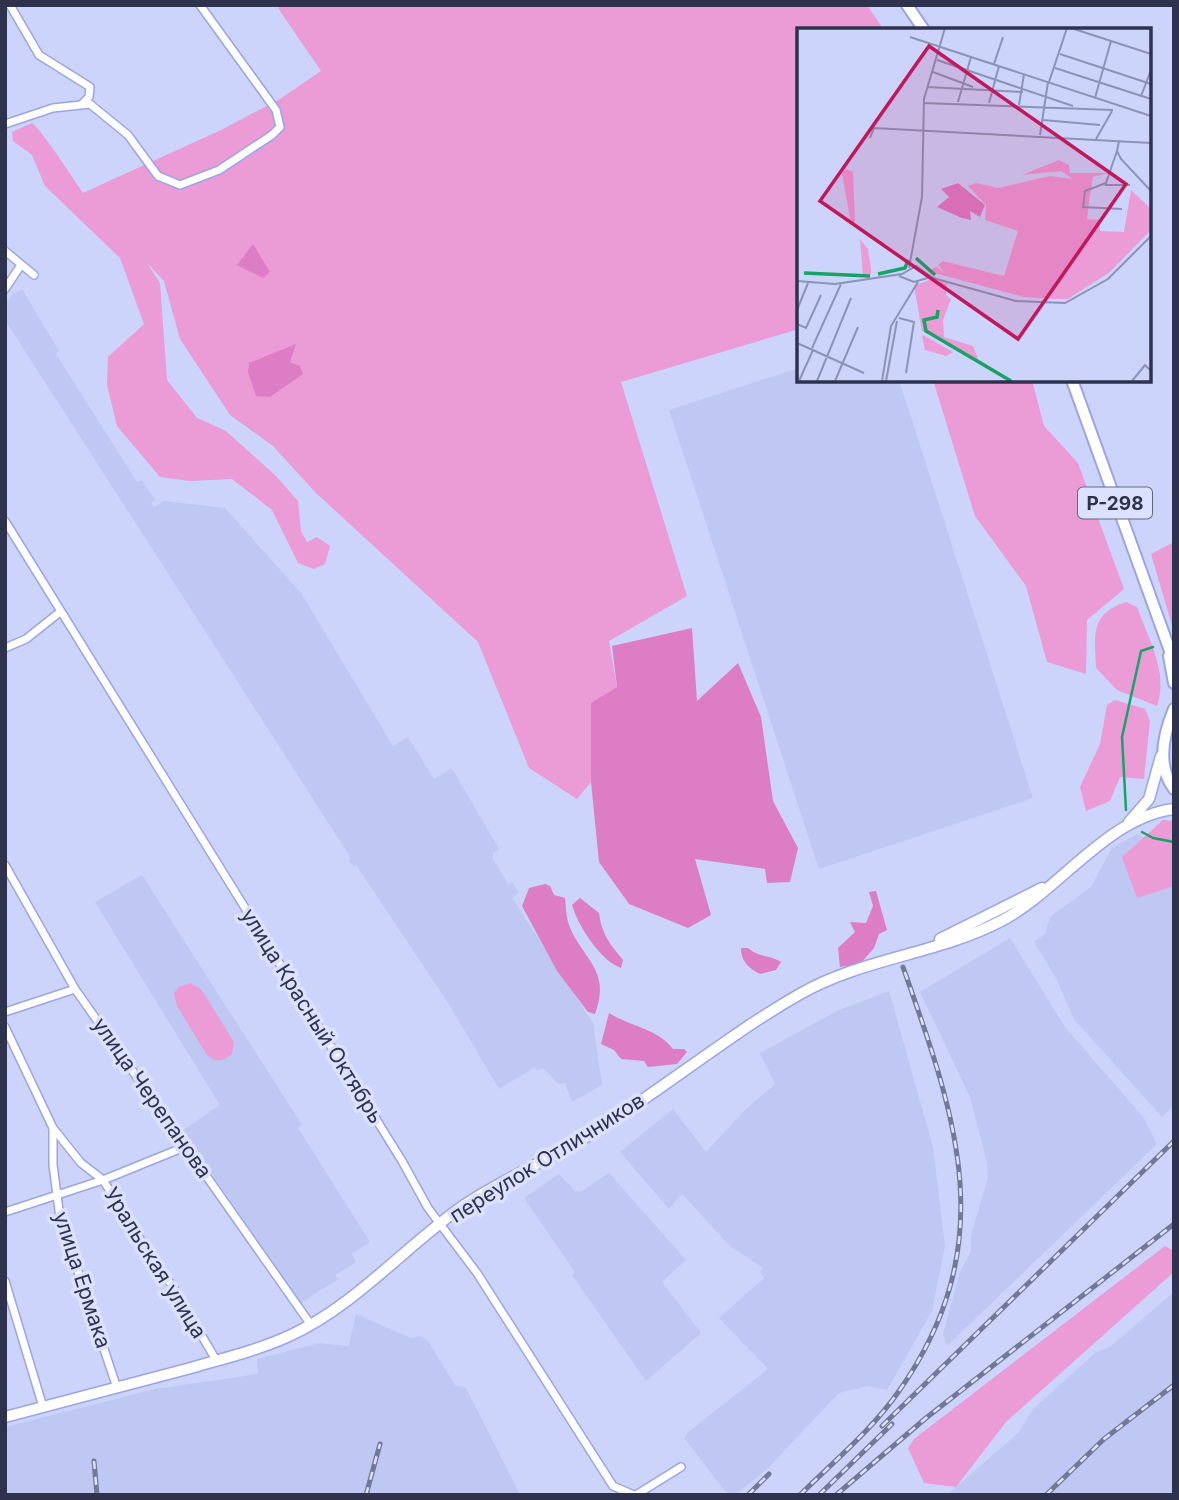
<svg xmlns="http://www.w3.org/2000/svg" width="1179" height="1500" font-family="Inter,sans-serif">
<rect width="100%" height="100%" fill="#ccd4fc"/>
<g fill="#bfc7f3">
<path d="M22 289 59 351 56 354 137 482 142 480 155 500 151 503 154 507 164 501 225 508 301 593 393 746 408 737 434 779 452 768 499 849 493 853V859L508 884 512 882 519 892 512 898 593 1023 602 1085 572 1102 565 1083 559 1084 543 1068 537 1071 535 1067 499 1089 450 1006 356 865 353 866 349 860 351 858 5 320V306L11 296Z"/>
<path d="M799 368V380H899L1033 798 819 869 669 410Z"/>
<path d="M1137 834 1165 849H1174V1105L1162 1117 1074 1019 1056 978 1034 942 1045 934 1050 917 1091 887 1112 848Z"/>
<path d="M142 875 302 1125 298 1128 370 1242 352 1254 356 1262 335 1275 338 1279 301 1303 182 1131 220 1105 95 902Z"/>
<path d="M1010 938 1065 1027 1144 1118 1157 1144 947 1346 943 1334 960 1272 971 1251V1235L988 1178 987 1162 970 1097 920 992Z"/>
<path d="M889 991 933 1147 945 1246 932 1311 887 1390 868 1386 839 1393 767 1469 735 1495H728L685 1439 687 1433 768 1369 719 1318 764 1278 760 1272 763 1268 730 1246 682 1194 669 1209 620 1152 673 1109 706 1152 746 1109 775 1084 760 1053 839 1010Z"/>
<path d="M609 1173 686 1260 662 1282 701 1333 646 1381 572 1275 575 1272 524 1198 559 1174 575 1191 580 1192Z"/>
<path d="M1174 1292V1495H947L1019 1432 1033 1409 1096 1352 1111 1346Z"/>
<path d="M356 1314 411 1338 421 1336 428 1341 455 1385 466 1388 520 1495H8L5 1484V1427L155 1389 258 1374 257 1359 319 1343 349 1346Z"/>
</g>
<g fill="#eb9bd6">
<path d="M282 5H867L884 30H799V329L621 382 687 596 609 641 617 687 591 704V782L577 799 529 768 478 642 316 493 273 446 230 415 180 339 164 281 147 263 160 283 167 380 197 418 226 431 275 475 298 501 301 531 307 542 317 537 330 546 325 564 314 569 298 563 272 510 232 479 190 481 160 477 117 426 107 385 108 357 144 324 120 258 45 186 32 155 13 141 12 132 32 123C40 128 76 182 83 193L221 130 280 99 321 71 278 8Z"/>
<path d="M933 380H1032L1044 426 1078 463 1124 589 1087 620 1086 674 1047 662 1026 586 975 516Z"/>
<path d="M1174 542V632L1151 554Z"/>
<path d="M1126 602 1137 607C1148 638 1169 673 1157 706L1117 690 1096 668C1095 636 1089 614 1126 602Z"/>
<path d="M1115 700 1145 709 1150 721 1144 779 1120 777 1110 801 1086 811 1080 787 1100 744 1107 705Z"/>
<path d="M1163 820 1174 821V886L1137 898 1122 857Z"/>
<path d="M190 983 201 989 234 1042 232 1054C223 1062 216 1063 207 1055L177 1006 174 993 179 987Z"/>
<path d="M1165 1246 1174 1251V1272L1006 1422 956 1487 924 1483 908 1448 914 1439Z"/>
</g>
<g fill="#dc7dc5">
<path d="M253 244 270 272 263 278 237 265Z"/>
<path d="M296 344 290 362 300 366 303 374 270 397 256 396 248 372 249 363Z"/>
<path d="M692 628 697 701 738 663 761 717 773 801 798 848 790 882 767 883 765 869 695 859 711 915 688 928 629 904 599 862 591 782V703L617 687 612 646Z"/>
<path d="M545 884 550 886 554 895 565 898C566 906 566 917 569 925 582 959 612 970 595 1014L588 1012 557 971 522 906 529 888Z"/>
<path d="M876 891 887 930 879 934 874 948 860 964 840 967 838 948 855 932 850 922 866 923 873 906 869 892Z"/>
<path d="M580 898 599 913C602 935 610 944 623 960L621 968C601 961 578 926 572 905Z"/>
<path d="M741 948H748C760 958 770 955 781 962L776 970 760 974C748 968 741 961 741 948Z"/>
<path d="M609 1013C631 1027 657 1028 673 1049H684L687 1052 677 1064 648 1067 644 1061 621 1059 614 1050 601 1044Z"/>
</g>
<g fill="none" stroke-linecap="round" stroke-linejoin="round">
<g stroke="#15a465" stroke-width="2.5">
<path d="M1126 810 1122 737 1141 651 1153 647"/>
<path d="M1142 832 1153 838 1174 842"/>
</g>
<defs>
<g id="minor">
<path d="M10 5 39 55 90 87 89 97 82 104"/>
<path d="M5 124 53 108 90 104 128 135 158 176 180 185 219 170 272 135 280 127 276 110 200 5"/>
<path d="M5 251 34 275"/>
<path d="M5 289 21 265"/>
<path d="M5 521 402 1161 428 1208 477 1273 613 1486 634 1495"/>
<path d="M5 648 26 639 60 612"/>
<path d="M5 865 75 989 311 1325"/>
<path d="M5 1012 75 989"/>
<path d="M5 1027 53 1128 81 1163 103 1180 162 1274 172 1285 216 1360"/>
<path d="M53 1129V1165L60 1218 117 1388"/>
<path d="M5 1212 103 1180 187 1146"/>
<path d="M5 1281 43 1407"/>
<path d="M636 1495 681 1467"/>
</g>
<g id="major">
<path d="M1129 822 1149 799 1161 756"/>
<path d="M940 939 1042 888"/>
<path d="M5 1417C66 1401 126 1385 187 1369 221 1359 256 1351 289 1336 353 1307 403 1249 460 1208 502 1179 551 1159 594 1132 665 1088 728 1035 800 994 863 958 938 954 1001 921 1058 892 1107 817 1174 809"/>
</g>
<g id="highway">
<path d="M907 5 924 30"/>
<path d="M1072 380 1174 662"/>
<path d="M1169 656 1174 683"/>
<path d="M1174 709C1163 735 1156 765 1174 789"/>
</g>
</defs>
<use href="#minor" stroke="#9ba5e5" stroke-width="10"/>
<use href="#major" stroke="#9ba5e5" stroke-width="13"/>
<use href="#highway" stroke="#9ba5e5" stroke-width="14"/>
<use href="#minor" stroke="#fff" stroke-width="7"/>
<use href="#major" stroke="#fff" stroke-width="10"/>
<use href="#highway" stroke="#fff" stroke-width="10"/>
<defs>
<g id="rail">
<path d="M882 1426 1174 1141"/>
<path d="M94 1461 97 1495"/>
<path d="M366 1495 380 1444"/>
<path d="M748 1495 769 1474"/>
<path d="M800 1495C833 1462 872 1430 899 1391 1002 1244 957 1120 903 967"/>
<path d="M819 1495 892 1424"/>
<path d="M836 1495 926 1418 1174 1224"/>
<path d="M1046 1495 1104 1439 1174 1385"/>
</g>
</defs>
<use href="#rail" stroke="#727898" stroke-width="5"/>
<use href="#rail" stroke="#dce2fd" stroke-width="2.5" stroke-dasharray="8" stroke-linecap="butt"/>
</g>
<g text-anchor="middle" stroke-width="7" stroke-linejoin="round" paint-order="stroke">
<rect fill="#dce2fd" stroke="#626781" stroke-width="2" x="1078" y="487.5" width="74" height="31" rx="5"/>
<g font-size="19" font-weight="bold" fill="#2e324c">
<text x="1115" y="510">Р-298</text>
</g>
<g font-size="21" fill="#2e324c" stroke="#dce2fd">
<text transform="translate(312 1016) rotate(58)" y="7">улица Красный Октябрь</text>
<text transform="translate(152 1098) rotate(55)" y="7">улица Черепанова</text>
<text transform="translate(547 1158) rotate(-32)" y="7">переулок Отличников</text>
<text transform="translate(155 1263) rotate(58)" y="7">Уральская улица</text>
<text transform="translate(82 1280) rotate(72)" y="7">улица Ермака</text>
</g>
</g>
<g transform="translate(797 28)">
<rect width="354" height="354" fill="#ccd4fc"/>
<path d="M262 132 272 137 273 145H311L296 149 292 173 290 191 303 192V203L327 204 334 162 353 180V203L313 244 271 271H257L227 269 130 243 140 239 147 245 141 237 146 233 207 248 221 203 188 192 189 177 171 158 179 155 201 160 253 148 276 151 264 143 225 147ZM49 141 56 144 58 194 54 196 45 145ZM63 211 71 221 74 241V246L66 248ZM135 251 150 256 149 267 154 271 146 292 147 309 176 318 181 331 216 353 125 303 117 258ZM125 308 126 307 156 324 149 328 128 322Z" fill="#eb9bd6"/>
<path d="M161 155 188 177 183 189 173 183 174 192 165 190 140 179 152 169 144 161Z" fill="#dc7dc5"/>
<path fill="none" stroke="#15a465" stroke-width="3.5" d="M119 230 138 247M7 245 73 248M81 246 108 240 111 232M141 282 140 289 127 292 129 303 214 353"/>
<path fill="none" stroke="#8d93b6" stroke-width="2" d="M274 0 354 26M113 9 354 88M263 26 354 56M140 32 276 78M197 36 206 9M258 40 354 71M136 44 176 59M252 54 270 0M130 59 226 64M344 68 354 42M298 70 314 13M161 74 174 29M126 75 316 82M192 75 202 38M222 77 227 46M246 92 303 97M243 107 251 54M73 110 77 100 354 115M299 111 315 83M322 113 320 123 324 131 354 163M320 123 309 155 288 163 286 179 325 181M308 157H333M112 240 125 169 127 71 148 0M102 248 117 254 134 249M0 253 38 256 105 246 119 238 136 250 219 273 268 275 311 251 354 208M0 282 11 255M102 290 117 294 109 345M0 296 9 300 24 267M0 315 67 345M15 320 44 256M2 353 16 322M20 353 54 270M38 353 61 299M85 353 94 298 121 254M89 353 100 293M335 353 348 337 354 343"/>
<path fill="#c2185b" fill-opacity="0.15" stroke="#c2185b" stroke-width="3.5" d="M132 18 329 156 221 311 23 173Z"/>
<rect width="354" height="354" fill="none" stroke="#2e324c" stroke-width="3.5"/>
</g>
<rect width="1179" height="1500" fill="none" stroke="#2e324c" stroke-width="14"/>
</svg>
